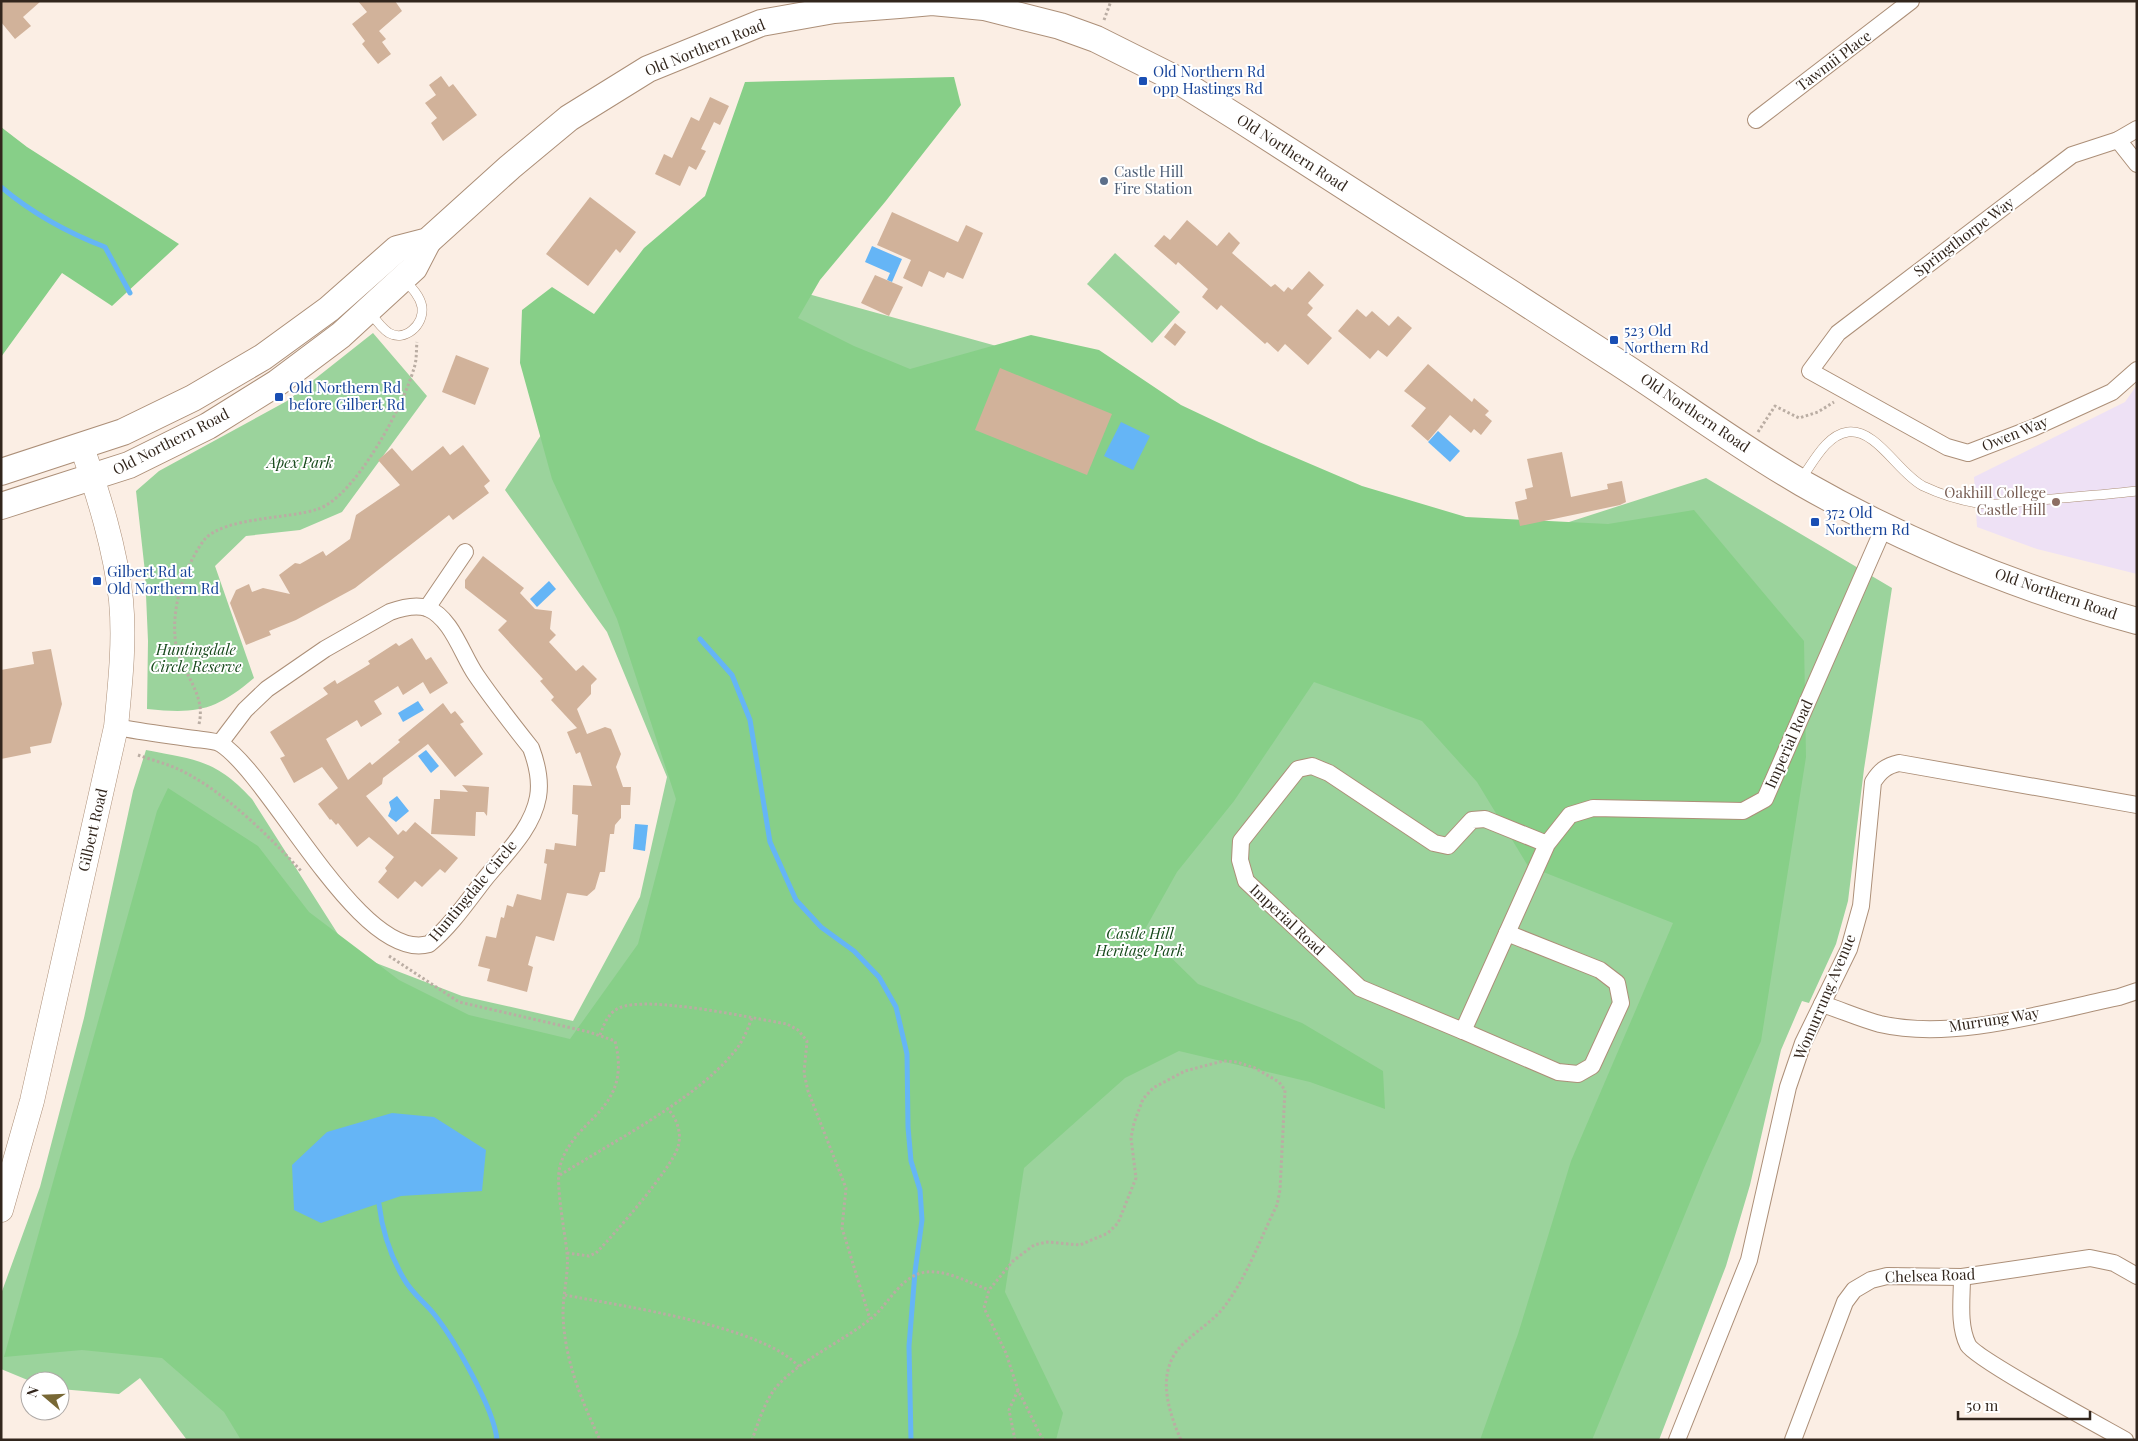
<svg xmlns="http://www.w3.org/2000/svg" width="2138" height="1441" font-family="'Playfair Display',serif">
<rect width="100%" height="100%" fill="#fbeee4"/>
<path fill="#eee1f5" d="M2137 385V574L2037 549 1977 527 1974 477 2125 402Z"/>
<g fill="#9bd39c">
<path d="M660 253 993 345 1488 548 1706 478 1892 588 1864 769 1848 901 1836 944 1809 1003 1802 1001 1781 1050 1750 1185 1726 1266 1659 1440H187L140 1378 119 1394 60 1389V1381H30L1 1369V1294L40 1187 84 1018 133 791 146 750C197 760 216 760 252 799L350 953 462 996 573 1021 640 897 667 777 607 632 505 490Z"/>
<path d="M1115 253 1180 312 1152 343 1087 284Z"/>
<path d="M373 333 427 396 342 512 300 530 246 536 215 566 254 678C215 711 197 714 147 709L148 641 145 572 136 491 159 471 287 401Z"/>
</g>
<g fill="#87cf88">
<path d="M954 77 961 105 885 202 820 280 798 318 854 346 910 369 1031 335 1099 350 1181 405 1259 442 1362 486 1466 517 1608 524 1694 510 1804 641 1806 757 1761 1041 1704 1168 1592 1440H1480L1518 1334 1571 1161 1673 923 1528 866 1477 782 1422 721 1314 682 1234 801 1177 872 1144 931 1198 984 1302 1023 1383 1071 1385 1109 1310 1082 1179 1051 1125 1078 1024 1168 1005 1292 1063 1413 1056 1440H241L224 1412 162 1358 82 1350 4 1357 157 811 168 788 258 846 309 912 399 980 469 1015 570 1039 638 944 676 799 617 619 552 479 520 363 522 310 552 287 594 314 644 248 705 196 745 82Z"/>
<path d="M1 127 27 147 179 244 112 306 62 273 1 357Z"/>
</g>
<g fill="#65b5f6">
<path d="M872 246 902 259 892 282 887 280 890 273 865 262Z"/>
<path d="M1121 422 1150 436 1133 470 1104 456Z"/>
<path d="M1438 431 1460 451 1450 462 1428 442Z"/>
<path d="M549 581 556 589 537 607 530 599Z"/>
<path d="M418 701 424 710 403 722 398 713Z"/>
<path d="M426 750 439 766 431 773 418 756Z"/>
<path d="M397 796 409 811 396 822 388 816 391 809 389 802Z"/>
<path d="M635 824 648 825 645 851 633 849Z"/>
<path d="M392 1113 434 1117 486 1150 482 1191 401 1196 321 1223 294 1210 292 1165 327 1132Z"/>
</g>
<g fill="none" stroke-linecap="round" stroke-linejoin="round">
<g stroke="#65b5f6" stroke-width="5">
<path d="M1 187C32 213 68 233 105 247L130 293"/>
<path d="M700 639 732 675 750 720 770 842 796 900 821 927 854 951 879 977 896 1007 907 1054 908 1127 911 1161 920 1190 922 1220 915 1272 909 1346 911 1440"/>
<path d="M379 1204C382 1229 391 1257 404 1279 411 1292 425 1303 434 1314 454 1339 494 1408 497 1440"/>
</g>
</g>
<g fill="#d1b29a">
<path d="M1 1H41L23 17 31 26 15 39 1 22Z"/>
<path d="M358 1H395L402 11 379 31 386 39 382 42 391 54 378 64 362 44 365 41 352 24 367 12Z"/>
<path d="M441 76 449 87 453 84 477 115 443 141 431 123 437 118 425 103 436 95 429 85Z"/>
<path d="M710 97 729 106 720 125 714 122 701 149 706 151 696 170 689 166 680 186 655 174 664 154 672 158 691 117 699 121Z"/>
<path d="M590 197 636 232 620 253 616 249 588 286 546 254Z"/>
<path d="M892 212 958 242 966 225 983 233 963 279 947 272 944 278 929 271 922 287 903 278 911 260 877 245Z"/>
<path d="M1187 220 1217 246 1229 232 1240 243 1232 253 1271 287 1275 284 1284 292 1288 287 1292 290 1309 271 1324 285 1308 303 1313 308 1307 315 1332 338 1308 365 1285 344 1278 352 1267 342 1265 344 1221 305 1217 310 1202 297 1208 289 1178 262 1176 265 1154 246 1164 235 1170 240Z"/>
<path d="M875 275 903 287 889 316 861 303Z"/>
<path d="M1357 309 1366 317 1372 311 1389 326 1398 316 1412 328 1387 357 1378 350 1370 359 1338 331Z"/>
<path d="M1175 323 1186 332 1175 346 1164 337Z"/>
<path d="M456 355 489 368 475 405 442 392Z"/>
<path d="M1428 364 1472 402 1474 398 1489 411 1485 415 1492 421 1481 435 1474 429 1471 433 1450 415 1428 441 1411 426 1426 408 1404 391Z"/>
<path d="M1000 368 1112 414 1087 475 975 430Z"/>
<path d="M463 445 490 481 484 486 489 493 453 520 449 515 355 588 296 620 269 631 271 635 246 645 230 603 236 590 249 584 252 592 263 588 290 594 279 575 295 563 300 564 323 551 326 556 350 539 356 515 400 485 378 460 392 448 412 471 443 446 450 455Z"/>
<path d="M1562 452 1571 497 1608 489 1607 484 1622 481 1626 502 1620 505 1520 526 1515 502 1527 499 1525 489 1533 487 1527 459Z"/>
<path d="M483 556 524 588 520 593 535 609 552 611 550 629 556 635 549 642 576 671 583 665 597 679 591 685V694L577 709 587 734 605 727 611 729 621 754 616 767 623 787H631L630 805H621V818L615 825 614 834H610L605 872H600L595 889 587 896 567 893 554 941 536 936 528 965 533 967 527 992 487 981 490 969 478 966 486 936 496 938 501 917 504 918 507 905 513 907 517 894 541 900 547 864 544 863 546 849 554 850 555 843 576 846 578 815 572 814 573 785 592 786 580 752 576 754 567 732 577 728 551 700 554 697 540 681 543 679 498 630 507 621 465 588V580Z"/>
<path d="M412 638 426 660 431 657 448 683 430 694 423 682 403 695 398 686 374 701 382 714 361 727 357 720 326 739 348 780 370 762 372 765 400 742 398 740 443 703 451 714 455 711 464 722 460 724 483 754 455 777 428 744 383 778 382 784 366 796 398 835 403 830 406 832 415 822 458 858 445 873 440 869 422 887 415 881 398 899 378 882 387 871 385 868 394 857 369 837 357 847 338 823 336 825 331 819 330 820 318 804 338 788 322 767 294 783 280 758 285 756 270 732 328 694 323 688 335 680 337 684 370 664 368 661 396 643 399 646Z"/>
<path d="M51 649 62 704 51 743 30 747 31 753 1 759V670L34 664 32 652Z"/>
<path d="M462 785 489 787 487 816 484 812H476L475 836 431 834 434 799H440V790L468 792Z"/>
</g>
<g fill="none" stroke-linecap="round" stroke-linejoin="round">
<defs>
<g id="service">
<path d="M370 312C375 319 381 328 389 333 405 342 424 325 422 307 420 296 412 288 405 281"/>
<path d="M1801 479C1813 463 1826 435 1848 432 1877 429 1898 473 1923 486 1940 494 1959 500 1977 503 1995 506 2016 502 2034 501 2069 497 2103 495 2137 491"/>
</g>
<g id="minor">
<path d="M1756 120 1911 1"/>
<path d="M2137 129 2118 140 2072 155 1838 333 1810 371 1947 447 1968 453 2033 428 2112 392 2137 370"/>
<path d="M2118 140 2137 164"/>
<path d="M427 608 465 552"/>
<path d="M116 727C142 732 168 735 195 739 202 740 214 740 221 744 272 777 361 964 429 944 450 927 467 902 484 880 504 855 532 830 538 797 541 780 537 764 531 748 512 724 493 700 476 675 462 655 452 618 427 608 415 604 401 608 390 612L325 649 267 689 245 710 220 743"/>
<path d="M1547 844 1485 819 1472 820 1448 846 1434 843 1329 773 1312 766 1298 769 1241 841 1240 860 1246 881 1360 988 1463 1031 1547 844 1570 815 1593 808 1743 811 1765 799 1884 527"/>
<path d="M1822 1004C1841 1010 1861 1019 1880 1024 1953 1041 2047 1012 2119 997L2137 991"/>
<path d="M1463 1031 1558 1072 1578 1074 1592 1066 1621 1003 1617 983 1600 970 1507 933"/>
<path d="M1962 1277C1962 1298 1958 1325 1968 1345 1976 1359 2102 1427 2125 1440"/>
<path d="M1677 1440 1749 1260 1788 1087 1803 1043 1849 949 1861 906 1873 782C1880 771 1886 766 1899 763L2137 805"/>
<path d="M1793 1440 1845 1302 1854 1290 1871 1280 1887 1276 1962 1277 2090 1258 2114 1263 2137 1276"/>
</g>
<path id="secondary" d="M1 1210 32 1101 116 727C120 685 125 642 121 600 115 547 99 497 82 447"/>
<g id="primary">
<path d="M1 472 123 432 193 398 263 357 329 309 397 249 428 241 510 167 569 118 648 69 761 23 834 10 899 5 932 2 984 7 1060 26 1096 39 1174 78 1241 120C1364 199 1488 278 1611 358 1675 399 1736 445 1802 483 1907 543 2020 589 2137 621"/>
<path d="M1 506 129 465 208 426 277 383 341 335 414 268 428 241"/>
</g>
</defs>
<use href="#service" stroke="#ac8f78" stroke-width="10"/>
<use href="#minor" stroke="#ac8f78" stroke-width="18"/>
<use href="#secondary" stroke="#ac8f78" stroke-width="25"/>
<use href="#primary" stroke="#ac8f78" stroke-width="28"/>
<g stroke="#baada3" stroke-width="3" stroke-dasharray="2.5 2.5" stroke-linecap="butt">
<path d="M1104 20 1111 1"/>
<path d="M1758 432 1775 406 1799 418 1818 412 1834 402"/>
<path d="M199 724C206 695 184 675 177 650 171 623 177 593 188 568 192 559 199 546 205 539 225 517 289 519 318 509 355 497 404 405 414 368 417 360 416 351 417 342"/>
<path d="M138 755C151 760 165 763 178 769 223 790 268 835 302 872"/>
<path d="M389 956 459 1002 589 1032 615 1041C633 1112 574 1116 560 1166 555 1184 565 1232 567 1253 569 1273 563 1293 563 1313 564 1359 581 1399 600 1440"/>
<path d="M600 1035C604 1024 608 1013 619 1008 648 995 751 1018 787 1024L798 1030 807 1041 804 1073 808 1091 846 1188 842 1228 870 1319"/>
<path d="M560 1175C614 1141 695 1100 734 1052 743 1042 747 1030 752 1018"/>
<path d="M567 1253 589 1256 596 1253C613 1236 672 1168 678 1147 682 1133 677 1118 667 1108"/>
<path d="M565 1295C620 1306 766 1326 800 1368"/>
<path d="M752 1440C759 1421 766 1396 781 1382 805 1357 848 1339 875 1315 890 1301 903 1274 927 1272 947 1270 970 1283 989 1290"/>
<path d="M1015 1440 1009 1410 1018 1390"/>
<path d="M1043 1440 1018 1390 1006 1353 984 1308 989 1290 1013 1261 1034 1245 1047 1242 1080 1245 1108 1233 1118 1223 1136 1178 1131 1138 1134 1123 1143 1099 1153 1088 1185 1071 1223 1061 1237 1062 1255 1068 1279 1082 1285 1090 1280 1190 1277 1205C1261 1237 1248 1274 1227 1303 1216 1319 1199 1329 1185 1342 1155 1369 1167 1408 1181 1440"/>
</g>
<use href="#service" stroke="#fff" stroke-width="9"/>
<use href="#minor" stroke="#fff" stroke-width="16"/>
<use href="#secondary" stroke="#fff" stroke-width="24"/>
<use href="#primary" stroke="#fff" stroke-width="26"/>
</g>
<g fill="#1a4fb4" stroke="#fff" stroke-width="2">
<rect x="1138" y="76" width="10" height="10" rx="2.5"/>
<rect x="1609" y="335" width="10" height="10" rx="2.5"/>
<rect x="274" y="392" width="10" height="10" rx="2.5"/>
<rect x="1810" y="517" width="10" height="10" rx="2.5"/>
<rect x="92" y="576" width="10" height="10" rx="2.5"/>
</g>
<circle fill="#5c6f8a" stroke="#fff" stroke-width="2" cx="1104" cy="181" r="5"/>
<circle fill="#8d6e63" stroke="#fff" stroke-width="2" cx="2056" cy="502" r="5"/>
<g text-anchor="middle" stroke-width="4" stroke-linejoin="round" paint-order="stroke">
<g font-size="15" fill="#32261d" stroke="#fff">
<text transform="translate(705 48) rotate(-22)" y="5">Old Northern Road</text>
<text transform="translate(1834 61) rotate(-37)" y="5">Tawmii Place</text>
<text transform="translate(1292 153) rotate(33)" y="5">Old Northern Road</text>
<text transform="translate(1964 237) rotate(-37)" y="5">Springthorpe Way</text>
<text transform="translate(1695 413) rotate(34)" y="5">Old Northern Road</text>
<text transform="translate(2015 434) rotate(-22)" y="5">Owen Way</text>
<text transform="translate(171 442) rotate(-27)" y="5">Old Northern Road</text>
<text transform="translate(2056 594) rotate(19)" y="5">Old Northern Road</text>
<text transform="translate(1789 744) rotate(-66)" y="5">Imperial Road</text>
<text transform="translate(93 830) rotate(-77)" y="5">Gilbert Road</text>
<text transform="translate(473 891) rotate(-50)" y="5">Huntingdale Circle</text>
<text transform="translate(1287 920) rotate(43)" y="5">Imperial Road</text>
<text transform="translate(1825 997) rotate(-67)" y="5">Womurrung Avenue</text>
<text transform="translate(1994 1020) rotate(-9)" y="5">Murrung Way</text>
<text transform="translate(1930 1276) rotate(-2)" y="5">Chelsea Road</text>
</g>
<g font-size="15" fill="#164399" stroke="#fff" text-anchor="start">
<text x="1153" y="77">Old Northern Rd<tspan x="1153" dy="17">opp Hastings Rd</tspan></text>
<text x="1624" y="336">523 Old<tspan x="1624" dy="17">Northern Rd</tspan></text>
<text x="289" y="393">Old Northern Rd<tspan x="289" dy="17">before Gilbert Rd</tspan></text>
<text x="1825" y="518">372 Old<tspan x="1825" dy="17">Northern Rd</tspan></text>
<text x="107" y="577">Gilbert Rd at<tspan x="107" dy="17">Old Northern Rd</tspan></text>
</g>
<g font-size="15" fill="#4e5e75" stroke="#fff" text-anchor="start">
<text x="1114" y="177">Castle Hill<tspan x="1114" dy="17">Fire Station</tspan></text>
</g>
<g font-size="15" font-style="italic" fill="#17491b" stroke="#fff">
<text x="300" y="468">Apex Park</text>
<text x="196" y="655">Huntingdale<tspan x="196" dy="17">Circle Reserve</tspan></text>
<text x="1140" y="939">Castle Hill<tspan x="1140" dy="17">Heritage Park</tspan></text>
</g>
<g font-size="15" fill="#785e54" stroke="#fff" text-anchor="end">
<text x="2046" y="498">Oakhill College<tspan x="2046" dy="17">Castle Hill</tspan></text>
</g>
</g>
<rect width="2138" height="1441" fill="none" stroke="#32261d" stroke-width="5"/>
<g transform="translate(45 1396) rotate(289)"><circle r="24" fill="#ffffff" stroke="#ada8a5"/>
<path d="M0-4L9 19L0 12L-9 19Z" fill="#786835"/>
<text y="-8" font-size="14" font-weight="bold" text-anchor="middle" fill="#32261d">N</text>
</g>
<path d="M1958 1411v8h132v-8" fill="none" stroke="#32261d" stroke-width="2.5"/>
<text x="1966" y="1411" font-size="15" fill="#32261d" stroke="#ffffff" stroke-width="4" paint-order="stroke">50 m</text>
</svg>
